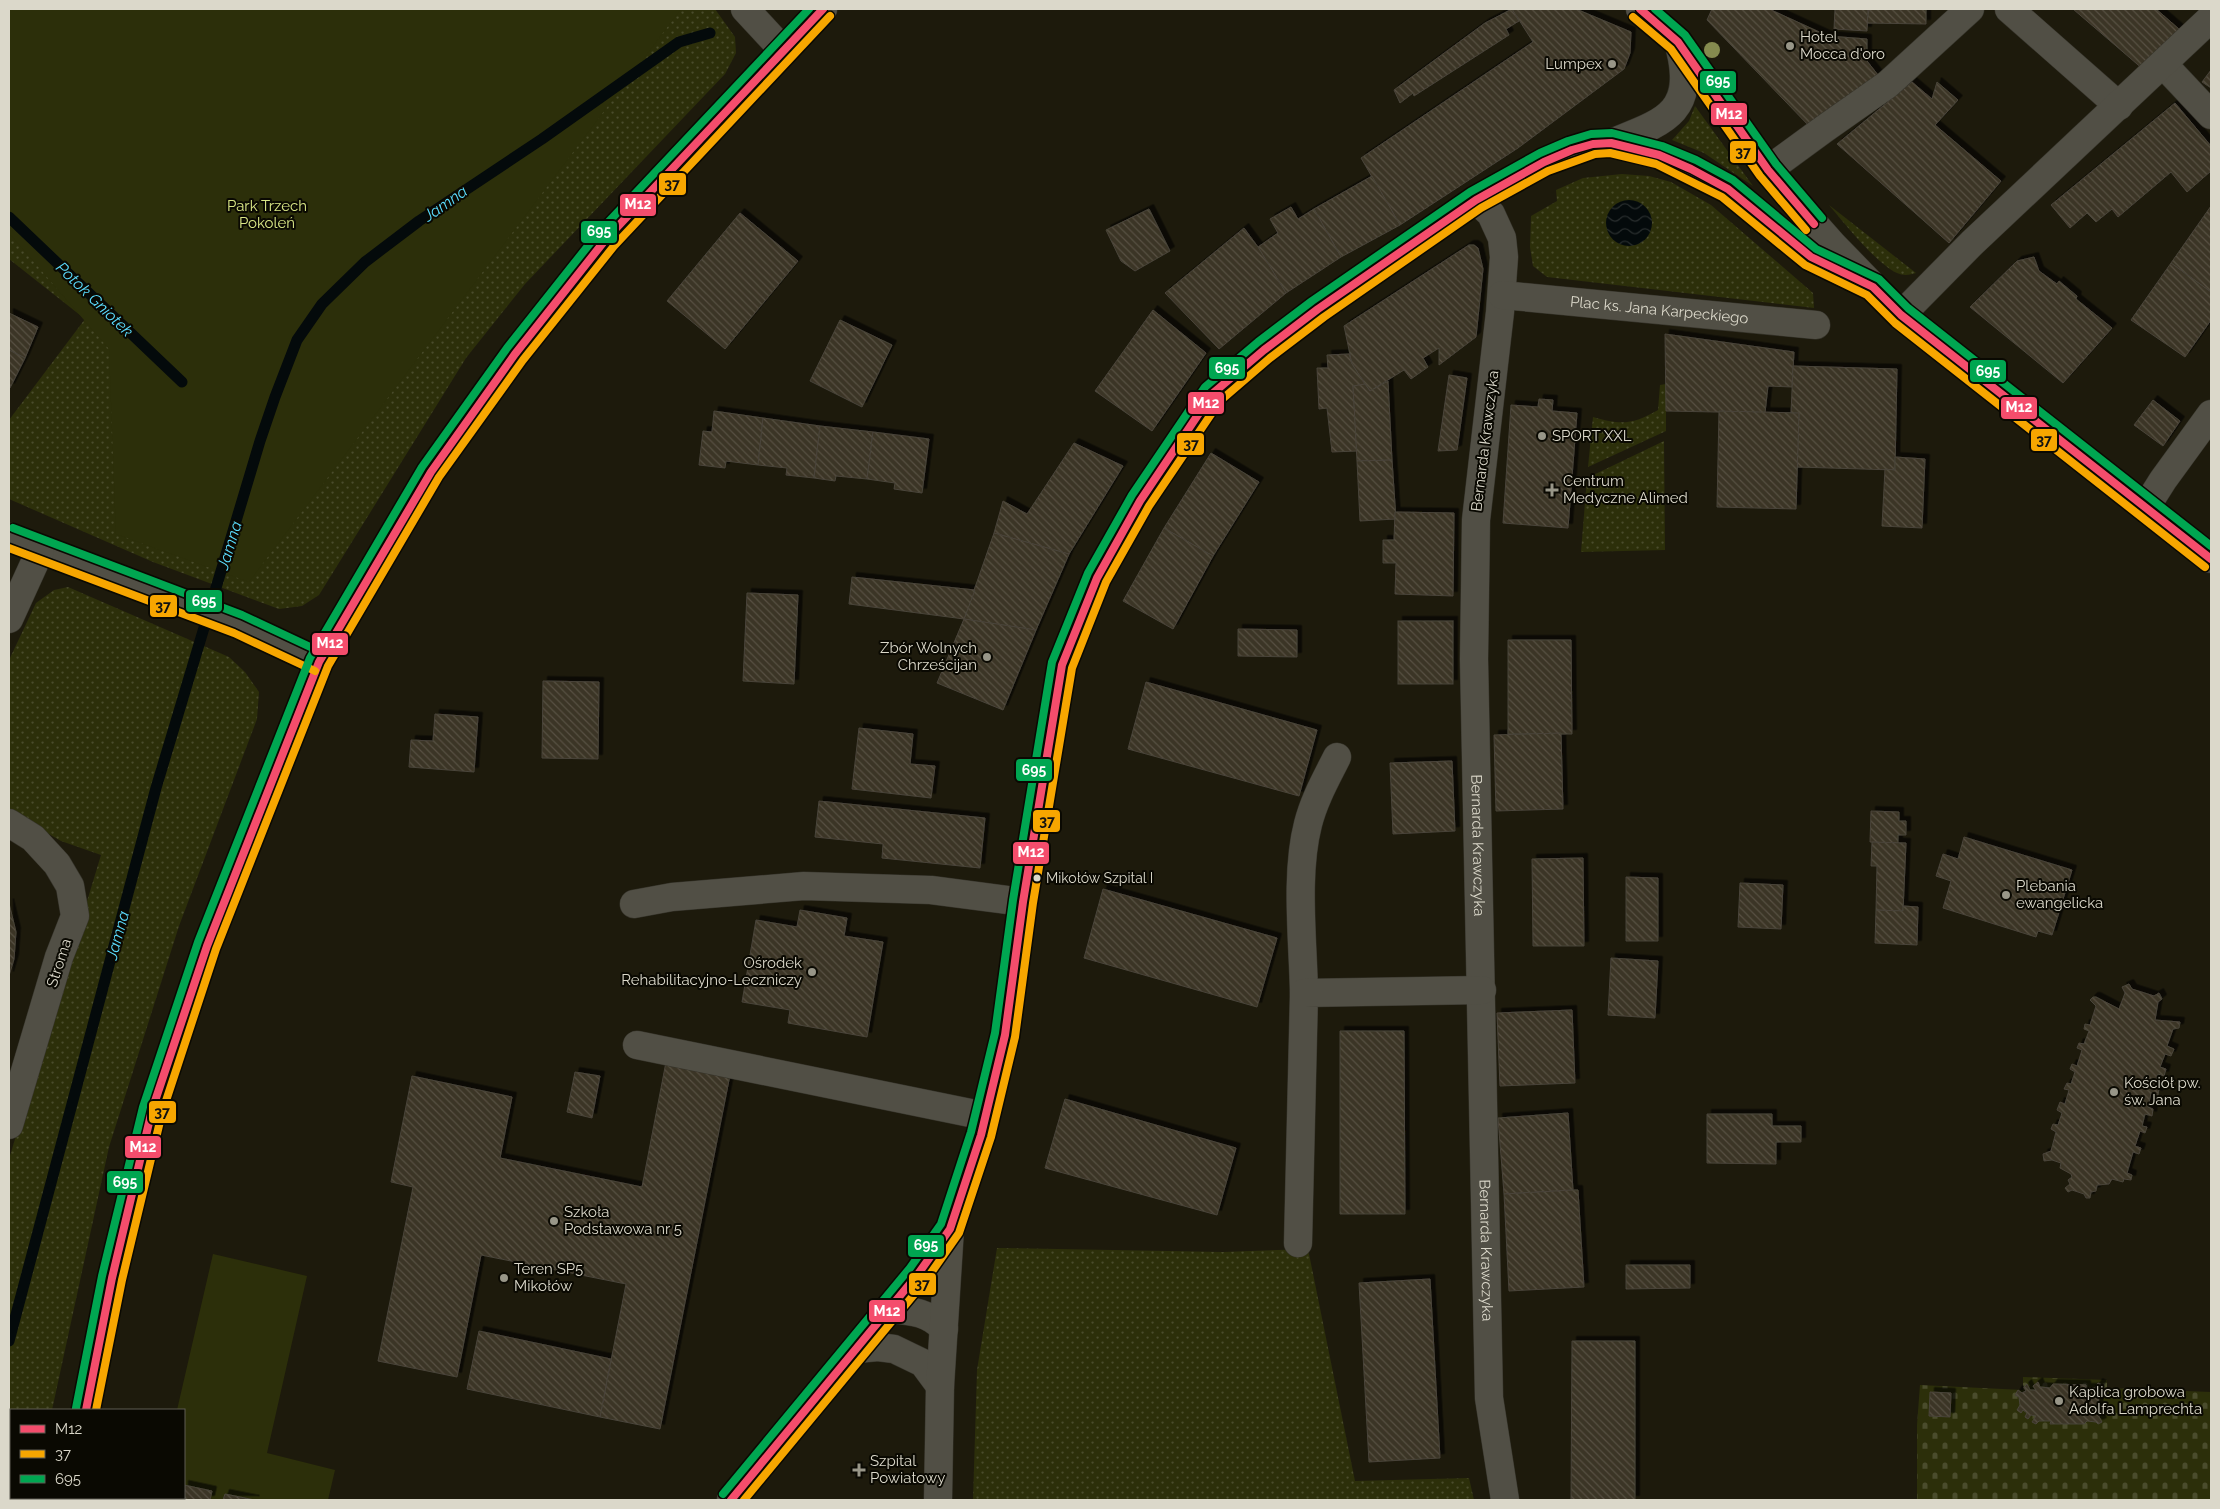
<svg xmlns="http://www.w3.org/2000/svg" width="2220" height="1509" font-family="Raleway,sans-serif">
<defs>
<pattern id="grass-dots" width="8" height="8" patternUnits="userSpaceOnUse" patternTransform="scale(1.25)"><rect width="8" height="8" fill="#2c2f0a"/><path d="M2 2h.1M6 6h.1" fill="none" stroke="#4a4c2c" stroke-width="1.8" stroke-linecap="round"/></pattern>
<pattern id="cemetery-stones" width="16" height="16" patternUnits="userSpaceOnUse" patternTransform="scale(1.25)"><rect width="16" height="16" fill="#2c2f0a"/><path d="M2 7V4a2 2 0 0 1 4 0v3zM10 15v-3a2 2 0 0 1 4 0v3z" fill="#4a4c2c"/></pattern>
<pattern id="water-waves" width="16" height="10" patternUnits="userSpaceOnUse" patternTransform="scale(1.25)"><rect width="16" height="10" fill="#040a0b"/><path d="M0 5q4-4 8 0t8 0" fill="none" stroke="#282d2d"/></pattern>
<pattern id="building-back-hatch" width="6" height="6" patternUnits="userSpaceOnUse" patternTransform="scale(1.25)"><rect width="6" height="6" fill="#3b3425"/><path d="M-1 5l2 2M0 0l6 6M5-1l2 2" fill="none" stroke="#575143"/></pattern>
<filter id="shadow"><feDropShadow dx="4.5" dy="-4.5" stdDeviation="0" flood-color="#0009"/></filter>
</defs>
<rect width="100%" height="100%" fill="#1d1a0c"/>
<g fill="url(#grass-dots)">
<path d="M9 9H715L735 37 736 53 725 74 525 284 466 358 319 595 302 606 279 609 153 562 9 499V420L85 319 9 259Z"/>
<path d="M1695 106 1753 186 1704 153 1672 140 1689 121Z"/>
<path d="M1622 174 1649 176 1671 182 1711 205 1813 293 1814 308 1547 277 1533 266 1530 247 1531 216 1557 201 1556 190 1583 178Z"/>
<path d="M1829 205 1916 273C1910 275 1903 276 1897 273 1877 264 1844 223 1829 205Z"/>
<path d="M1666 384V431L1588 467 1593 417C1621 425 1632 425 1658 410L1660 385Z"/>
<path d="M1664 441 1665 550 1581 552 1587 478Z"/>
<path d="M68 587 229 657 245 672 259 692 257 719 179 926 109 1147 52 1410H11V1498H31V1500H9V1159L101 855 61 841 9 811V660L36 603 54 590Z"/>
<path d="M997 1248 1223 1252 1308 1249 1355 1481 1469 1478 1474 1500H973L977 1370Z"/>
</g>
<path fill="url(#cemetery-stones)" d="M2023 1377 2107 1380V1388L2211 1392V1500H1917V1425L1920 1385 2023 1390Z"/>
<g fill="#2c2f0a">
<path d="M9 9H681L249 582 116 534 109 349 9 233Z"/>
<path d="M213 1254 307 1276 267 1453 335 1470 328 1500H158L159 1498H184V1410H177Z"/>
</g>
<circle fill="url(#water-waves)" cx="1629" cy="223" r="23"/>
<g fill="none" stroke-linecap="round" stroke-linejoin="round">
<g stroke="#040a0b" stroke-width="11">
<path d="M9 217 182 382"/>
<path d="M9 1341 156 788 260 441 275 397 297 340 322 304 365 262 419 221 542 139 679 42 710 33"/>
</g>
</g>
<g fill="url(#building-back-hatch)" stroke="#49443a" filter="url(#shadow)">
<path d="M1512 9H1576L1631 32 1630 53 1624 69 1518 148 1400 225 1361 158 1533 42Z"/>
<path d="M1512 9 1519 21 1506 29 1509 35 1414 96 1413 93 1400 103 1394 90 1485 23Z"/>
<path d="M1712 9H1769L1828 36 1867 39V61L1878 75 1811 128 1707 20Z"/>
<path d="M1835 9H1868L1867 31 1834 29Z"/>
<path d="M1869 9H1926V24L1867 23Z"/>
<path d="M2073 9H2156L2179 29 2144 70Z"/>
<path d="M2211 70V88L2202 82Z"/>
<path d="M1912 82 1932 99 1937 82 1958 100 1935 125 2001 181 1949 243 1837 144Z"/>
<path d="M2175 103 2211 146V171L2187 192 2171 172 2118 217 2112 209 2096 222 2087 213 2070 228 2051 205Z"/>
<path d="M1372 176 1400 225 1341 257 1314 209Z"/>
<path d="M2211 206V292L2171 263Z"/>
<path d="M1291 207 1298 219 1314 209 1341 257 1286 293 1258 247 1278 233 1270 219Z"/>
<path d="M1149 209 1170 251 1135 271 1121 261 1106 230Z"/>
<path d="M740 213 798 261 725 349 667 301Z"/>
<path d="M1244 228 1258 247 1286 293 1219 349 1165 293Z"/>
<path d="M1469 245H1474L1478 248 1483 269 1476 337 1439 365V348L1423 358 1428 367 1411 379 1404 370 1370 391 1352 364 1344 326Z"/>
<path d="M2034 257 2039 271 2057 284 2059 281 2077 296 2076 299 2112 328 2063 383 1970 307 2017 261Z"/>
<path d="M2171 263 2211 292V320L2185 357 2131 320Z"/>
<path d="M1153 310 1206 353 1152 431 1095 391Z"/>
<path d="M9 313 38 327 25 358 9 350Z"/>
<path d="M840 320 892 345 862 407 810 381Z"/>
<path d="M1665 334 1794 352 1792 387 1768 386 1765 413 1666 411Z"/>
<path d="M9 350 25 358 10 388 9 387Z"/>
<path d="M1349 354 1352 364 1365 384 1353 386 1357 451 1332 452 1327 408 1319 409 1317 368H1328L1327 355Z"/>
<path d="M1793 366 1897 369 1895 470 1797 467 1799 413 1791 414Z"/>
<path d="M1449 375 1467 378 1457 450 1438 451Z"/>
<path d="M1388 381 1392 460 1357 461 1353 386 1365 384 1370 391Z"/>
<path d="M1539 399 1553 400 1552 411 1577 413 1568 528 1503 523 1511 405 1538 407Z"/>
<path d="M2153 400 2180 421 2163 446 2134 425Z"/>
<path d="M714 411 763 418 758 465 726 461 725 468 699 465 703 431 712 432Z"/>
<path d="M1719 411 1799 413 1796 509 1717 507Z"/>
<path d="M763 418 820 426 814 478 786 475 787 468 758 465Z"/>
<path d="M820 426 873 432 867 479 836 476 835 481 814 478Z"/>
<path d="M873 432 929 439 922 493 894 489 895 483 867 479Z"/>
<path d="M1074 443 1123 466 1069 554 994 533 1003 501 1027 514Z"/>
<path d="M1211 453 1259 482 1213 556 1164 528Z"/>
<path d="M1895 457 1925 459 1922 528 1882 526 1885 469 1895 470Z"/>
<path d="M1392 460 1396 519 1360 521 1357 461Z"/>
<path d="M1395 512 1454 513 1453 596 1395 594 1396 563H1383V540H1394Z"/>
<path d="M1164 528 1213 556 1173 629 1123 601Z"/>
<path d="M994 533 1069 554 1036 630 964 619Z"/>
<path d="M852 577 975 590 964 619 849 604Z"/>
<path d="M747 593 798 595 794 684 743 681Z"/>
<path d="M964 619 1036 630 1003 710 937 683Z"/>
<rect x="1398" y="621" width="55" height="63"/>
<path d="M1238 629 1297 630V657L1238 656Z"/>
<path d="M1508 640H1571L1572 734H1508Z"/>
<path d="M543 681 599 682 598 759 542 758Z"/>
<path d="M1146 682 1317 730 1299 796 1128 749Z"/>
<path d="M435 714 478 717 474 772 409 767 411 740 433 741Z"/>
<path d="M859 728 913 734 910 764 935 766 931 798 852 789Z"/>
<path d="M1561 733 1563 809 1496 811 1494 735Z"/>
<path d="M1452 761 1455 831 1393 834 1390 763Z"/>
<path d="M819 801 985 818 980 868 882 858 883 844 815 837Z"/>
<path d="M1871 811 1899 812V821H1906V835H1898V843L1870 842Z"/>
<path d="M1964 837 2072 870 2052 935 2038 931 2036 937 1943 908 1951 881 1936 876 1943 854 1958 859Z"/>
<path d="M1872 842 1906 843 1903 911 1876 910 1877 866H1871Z"/>
<path d="M1583 858 1584 946H1533L1532 859Z"/>
<path d="M1626 877 1658 878V941H1626Z"/>
<path d="M1740 883 1783 885 1781 929 1738 927Z"/>
<path d="M1103 889 1277 938 1257 1007 1084 958Z"/>
<path d="M9 903 16 932 14 959 9 976Z"/>
<path d="M1903 906 1918 907 1917 945 1875 943 1876 910 1903 911Z"/>
<path d="M800 910 847 918 844 936 883 942 867 1037 788 1023 790 1010 742 1002 756 920 797 927Z"/>
<path d="M1611 958 1658 961 1655 1018 1608 1015Z"/>
<path d="M2129 984 2132 989 2154 996 2159 993 2162 999 2158 1002 2155 1020 2180 1022 2179 1028 2173 1029 2167 1046 2174 1049 2171 1056 2165 1054 2160 1067 2166 1069 2164 1076 2158 1074 2154 1088 2159 1089 2158 1095 2151 1093 2148 1107 2153 1109 2152 1116 2145 1114 2142 1126 2147 1127 2145 1133 2140 1131 2135 1146 2141 1148 2139 1154 2133 1152 2127 1173 2132 1175 2131 1180 2124 1179 2123 1182 2112 1179 2109 1184 2097 1185 2096 1191 2091 1192 2090 1198H2086L2084 1194 2072 1190 2068 1192 2065 1188 2070 1184 2068 1180 2072 1177 2071 1174 2060 1168 2061 1163 2052 1160 2044 1161 2043 1154 2051 1151 2056 1132 2051 1129 2053 1124 2058 1125 2062 1113 2057 1110 2060 1102 2065 1104 2069 1090 2064 1089 2067 1083 2071 1084 2075 1072 2070 1069 2072 1064 2077 1066 2082 1050 2077 1048 2079 1043 2084 1044 2089 1031 2084 1029 2085 1024 2090 1025 2096 1006 2090 1000 2093 997H2096L2119 1009 2125 993 2122 987Z"/>
<path d="M1572 1010 1575 1083 1500 1086 1497 1013Z"/>
<path d="M1340 1031H1404L1405 1214H1340Z"/>
<path d="M666 1062 730 1075 660 1429 600 1417 626 1284 481 1255 457 1377 378 1361 413 1187 391 1182 412 1076 512 1097 500 1158 642 1187Z"/>
<path d="M575 1072 600 1076 592 1118 567 1112Z"/>
<path d="M1065 1099 1236 1148 1217 1215 1045 1168Z"/>
<path d="M1568 1113 1573 1190 1504 1194 1498 1118Z"/>
<path d="M1707 1114H1772V1126H1801V1142H1776V1164L1707 1163Z"/>
<path d="M1573 1190H1578L1584 1287 1509 1291 1504 1194Z"/>
<path d="M1626 1265H1690V1288L1626 1289Z"/>
<path d="M1430 1279 1440 1458 1369 1462 1359 1283Z"/>
<path d="M479 1331 611 1359 600 1417 467 1389Z"/>
<path d="M1572 1341H1635V1500H1571Z"/>
<path d="M2038 1382 2040 1387 2050 1388 2053 1384 2086 1385V1388H2095L2098 1383 2102 1385 2099 1390 2098 1415 2102 1422 2098 1424 2096 1422 2087 1421 2084 1424H2050L2051 1421H2039L2036 1424 2032 1422 2036 1416 2031 1415 2028 1419 2025 1417 2027 1413 2023 1410 2021 1413 2017 1410 2020 1405 2019 1397 2015 1395 2018 1390 2022 1393 2026 1391 2024 1387 2027 1384 2030 1390H2036L2033 1386Z"/>
<path d="M1930 1392 1951 1393 1950 1417 1929 1416Z"/>
<path d="M184 1485 212 1491 210 1500H163L164 1498H184Z"/>
<path d="M225 1494 255 1500H223Z"/>
</g>
<g fill="none" stroke-linecap="round" stroke-linejoin="round">
<defs>
<g id="minor">
<path d="M745 9 783 50"/>
<path d="M1640 9 1678 42 1768 170 1786 192 1833 245 1901 315 2211 559"/>
<path d="M2009 9 2119 106"/>
<path d="M2163 64 2211 115"/>
<path d="M1611 143C1663 122 1696 114 1680 49"/>
<path d="M1768 170 1824 129 1888 84 1970 9"/>
<path id="s1" d="M1476 200 1491 214 1502 238 1504 257 1500 312 1476 520 1474 659 1489 1398 1505 1500"/>
<path id="s2" d="M1502 295 1816 325"/>
<path d="M1901 315 1972 243 2211 18"/>
<path d="M2146 507 2163 480 2211 414"/>
<path d="M9 537 238 624 319 662"/>
<path d="M9 619 40 551"/>
<path d="M9 823 33 838 57 864 70 886 75 916 59 957 9 1125"/>
<path d="M634 904 672 897 804 886 931 890 1023 902"/>
<path d="M1304 993C1303 941 1295 874 1308 824 1314 800 1326 779 1337 757"/>
<path d="M637 1045 985 1116"/>
<path d="M1298 1243 1304 993 1482 990"/>
<path d="M889 1309C911 1311 929 1312 944 1329"/>
<path d="M857 1349 878 1347 894 1349 923 1363 940 1386"/>
<path d="M86 1410 112 1278 152 1110 207 946 319 662 431 472 515 354 606 239 823 9"/>
<path d="M68 1500V1498"/>
<path d="M731 1500 918 1274 950 1229 981 1135 1005 1035 1023 902 1062 665 1097 578 1140 501 1212 394 1264 350 1318 309 1476 200 1544 162 1572 150 1593 144 1611 143 1659 155 1691 169 1728 189 1811 257 1873 287"/>
<path d="M938 1500 940 1386 950 1229"/>
</g>
</defs>
<use href="#minor" stroke="#36342b" stroke-width="29"/>
<use href="#minor" stroke="#514f45" stroke-width="28"/>
<defs>
<g id="bus-1">
<path d="M1640 9 1678 42 1768 170 1814 224"/>
<path d="M86 1410 112 1278 152 1110 207 946 319 662 431 472 515 354 606 239 823 9"/>
<path d="M731 1500 918 1274 950 1229 981 1135 1005 1035 1023 902 1062 665 1097 578 1140 501 1212 394 1264 350 1318 309 1476 200 1544 162 1572 150 1593 144 1611 143 1659 155 1691 169 1728 189 1811 257 1873 287 1901 315 2211 559"/>
</g>
<g id="bus-2">
<path d="M1633 17 1671 49 1760 176 1806 230"/>
<path d="M9 548 234 633 315 671"/>
<path d="M96 1410 122 1280 162 1113 216 949 328 666 439 477 523 360 614 246 830 16"/>
<path d="M744 1500 926 1280 959 1233 991 1137 1015 1037 1033 903 1072 668 1106 582 1149 506 1220 401 1270 358 1324 317 1481 208 1548 171 1595 154 1610 153 1656 164 1722 197 1805 265 1867 295 1895 323 2205 567"/>
</g>
<g id="bus-3">
<path d="M1655 9 1685 35 1776 164 1822 218"/>
<path d="M13 528 242 615 323 653"/>
<path d="M76 1408 102 1276 143 1107 198 942 310 658 422 467 507 348 599 232 809 9"/>
<path d="M723 1494 910 1268 941 1224 971 1132 995 1033 1013 900 1052 662 1088 573 1132 495 1205 387 1258 342 1312 301 1470 192 1540 153 1568 141 1591 134 1612 133 1662 146 1696 160 1733 180 1816 249 1879 279 1908 308 2211 546"/>
</g>
</defs>
<use href="#bus-1" stroke="#0a0902" stroke-width="11"/>
<use href="#bus-2" stroke="#0a0902" stroke-width="11"/>
<use href="#bus-3" stroke="#0a0902" stroke-width="11"/>
<use href="#bus-1" stroke="#f44d6c" stroke-width="8"/>
<use href="#bus-2" stroke="#f7a600" stroke-width="8"/>
<use href="#bus-3" stroke="#00a651" stroke-width="8"/>
</g>
<circle fill="#858b4f" cx="1712" cy="50" r="8"/>
<g fill="#989688" stroke="#0a0902" stroke-width="2">
<circle cx="1790" cy="46" r="5"/>
<circle cx="1612" cy="64" r="5"/>
<circle cx="1542" cy="436" r="5"/>
<path d="M1549.5 482.5h5v5h5v5h-5v5h-5v-5h-5v-5h5z"/>
<circle cx="987" cy="657" r="5"/>
<circle cx="2006" cy="895" r="5"/>
<circle cx="812" cy="972" r="5"/>
<circle cx="2114" cy="1092" r="5"/>
<circle cx="554" cy="1221" r="5"/>
<circle cx="504" cy="1278" r="5"/>
<circle cx="2059" cy="1401" r="5"/>
<path d="M856.5 1462.5h5v5h5v5h-5v5h-5v-5h-5v-5h5z"/>
</g>
<circle fill="#dbd8ca" stroke="#0a0902" stroke-width="2" cx="1037" cy="878" r="4.5"/>
<g text-anchor="middle" stroke-width="4" stroke-linejoin="round" paint-order="stroke">
<g font-size="14" fill="#dbd8ca" stroke="#0a0902" text-anchor="start">
<text x="1046" y="883">Mikołów Szpital I</text>
</g>
<g font-size="15" fill="#dbd8ca" stroke="#0a0902" text-anchor="start">
<text x="1800" y="42">Hotel<tspan x="1800" dy="17">Mocca d'oro</tspan></text>
<text x="1602" y="69" text-anchor="end">Lumpex</text>
<text x="1552" y="441">SPORT XXL</text>
<text x="1563" y="486">Centrum<tspan x="1563" dy="17">Medyczne Alimed</tspan></text>
<text x="977" y="653" text-anchor="end">Zbór Wolnych<tspan x="977" dy="17">Chrześcijan</tspan></text>
<text x="2016" y="891">Plebania<tspan x="2016" dy="17">ewangelicka</tspan></text>
<text x="802" y="968" text-anchor="end">Ośrodek<tspan x="802" dy="17">Rehabilitacyjno-Leczniczy</tspan></text>
<text x="2124" y="1088">Kościół pw.<tspan x="2124" dy="17">św. Jana</tspan></text>
<text x="564" y="1217">Szkoła<tspan x="564" dy="17">Podstawowa nr 5</tspan></text>
<text x="514" y="1274">Teren SP5<tspan x="514" dy="17">Mikołów</tspan></text>
<text x="2069" y="1397">Kaplica grobowa<tspan x="2069" dy="17">Adolfa Lamprechta</tspan></text>
<text x="870" y="1466">Szpital<tspan x="870" dy="17">Powiatowy</tspan></text>
</g>
<g font-size="15" fill="#dae786" stroke="#0a0902">
<text x="267" y="211">Park Trzech<tspan x="267" dy="17">Pokoleń</tspan></text>
</g>
<g font-size="15" fill="#dbd8ca" stroke="#0a0902">
<text dy="5" stroke="none"><textPath href="#s2" startOffset="158">Plac ks. Jana Karpeckiego</textPath></text>
<text transform="translate(1485 441) rotate(-83)" y="5">Bernarda Krawczyka</text>
<text dy="5" stroke="none"><textPath href="#s1" startOffset="656">Bernarda Krawczyka</textPath></text>
<text transform="translate(59 963) rotate(-72)" y="5">Stroma</text>
<text dy="5" stroke="none"><textPath href="#s1" startOffset="1061">Bernarda Krawczyka</textPath></text>
</g>
<g font-size="16" font-style="italic" fill="#5bdcfe" stroke="#0a0902">
<text transform="translate(445 203) rotate(-35)" y="6">Jamna</text>
<text transform="translate(95 299) rotate(44)" y="6">Potok Gniotek</text>
<text transform="translate(229 545) rotate(-73)" y="6">Jamna</text>
<text transform="translate(117 935) rotate(-75)" y="6">Jamna</text>
</g>
</g>
<g stroke="#0a0902" stroke-width="2">
<rect x="1699" y="70" width="38" height="24" rx="5" fill="#00a651"/>
<rect x="1710" y="102" width="38" height="24" rx="5" fill="#f44d6c"/>
<rect x="1729" y="140" width="28" height="24" rx="5" fill="#f7a600"/>
<rect x="658" y="172" width="29" height="24" rx="5" fill="#f7a600"/>
<rect x="619" y="193" width="38" height="24" rx="5" fill="#f44d6c"/>
<rect x="580" y="220" width="38" height="24" rx="5" fill="#00a651"/>
<rect x="1208" y="356" width="38" height="24" rx="5" fill="#00a651"/>
<rect x="1969" y="359" width="38" height="24" rx="5" fill="#00a651"/>
<rect x="1187" y="391" width="38" height="24" rx="5" fill="#f44d6c"/>
<rect x="2000" y="396" width="38" height="24" rx="5" fill="#f44d6c"/>
<rect x="2030" y="428" width="28" height="24" rx="5" fill="#f7a600"/>
<rect x="1176" y="432" width="29" height="24" rx="5" fill="#f7a600"/>
<rect x="185" y="589" width="38" height="24" rx="5" fill="#00a651"/>
<rect x="149" y="594" width="29" height="24" rx="5" fill="#f7a600"/>
<rect x="311" y="632" width="38" height="24" rx="5" fill="#f44d6c"/>
<rect x="1015" y="758" width="38" height="24" rx="5" fill="#00a651"/>
<rect x="1032" y="809" width="29" height="24" rx="5" fill="#f7a600"/>
<rect x="1012" y="841" width="38" height="24" rx="5" fill="#f44d6c"/>
<rect x="148" y="1100" width="29" height="24" rx="5" fill="#f7a600"/>
<rect x="124" y="1135" width="38" height="24" rx="5" fill="#f44d6c"/>
<rect x="106" y="1170" width="38" height="24" rx="5" fill="#00a651"/>
<rect x="907" y="1234" width="38" height="24" rx="5" fill="#00a651"/>
<rect x="908" y="1272" width="29" height="24" rx="5" fill="#f7a600"/>
<rect x="868" y="1299" width="38" height="24" rx="5" fill="#f44d6c"/>
</g>
<g font-size="14" text-anchor="middle" font-weight="bold" fill="#fff">
<text x="1718" y="86">695</text>
<text x="1729" y="119">M12</text>
<text x="638" y="209">M12</text>
<text x="599" y="236">695</text>
<text x="1227" y="373">695</text>
<text x="1988" y="376">695</text>
<text x="1206" y="408">M12</text>
<text x="2019" y="412">M12</text>
<text x="204" y="606">695</text>
<text x="330" y="648">M12</text>
<text x="1034" y="775">695</text>
<text x="1031" y="857">M12</text>
<text x="143" y="1152">M12</text>
<text x="125" y="1187">695</text>
<text x="926" y="1250">695</text>
<text x="887" y="1316">M12</text>
</g>
<g font-size="14" text-anchor="middle" font-weight="bold" fill="#111">
<text x="1743" y="157">37</text>
<text x="672" y="189">37</text>
<text x="2044" y="445">37</text>
<text x="1191" y="449">37</text>
<text x="163" y="611">37</text>
<text x="1047" y="826">37</text>
<text x="162" y="1117">37</text>
<text x="922" y="1289">37</text>
</g>
<rect width="2220" height="1509" fill="none" stroke="#dbd8ca" stroke-width="20"/>
<rect x="10" y="1409" width="175" height="90" fill="#0a0902" stroke="#5e5c52"/>
<rect x="20" y="1425" width="25" height="8" fill="#f44d6c" stroke="#5e5c52"/>
<text x="55" y="1434" font-size="15" fill="#dbd8ca">M12</text>
<rect x="20" y="1450" width="25" height="8" fill="#f7a600" stroke="#5e5c52"/>
<text x="55" y="1459" font-size="15" fill="#dbd8ca">37</text>
<rect x="20" y="1475" width="25" height="8" fill="#00a651" stroke="#5e5c52"/>
<text x="55" y="1484" font-size="15" fill="#dbd8ca">695</text>
</svg>
